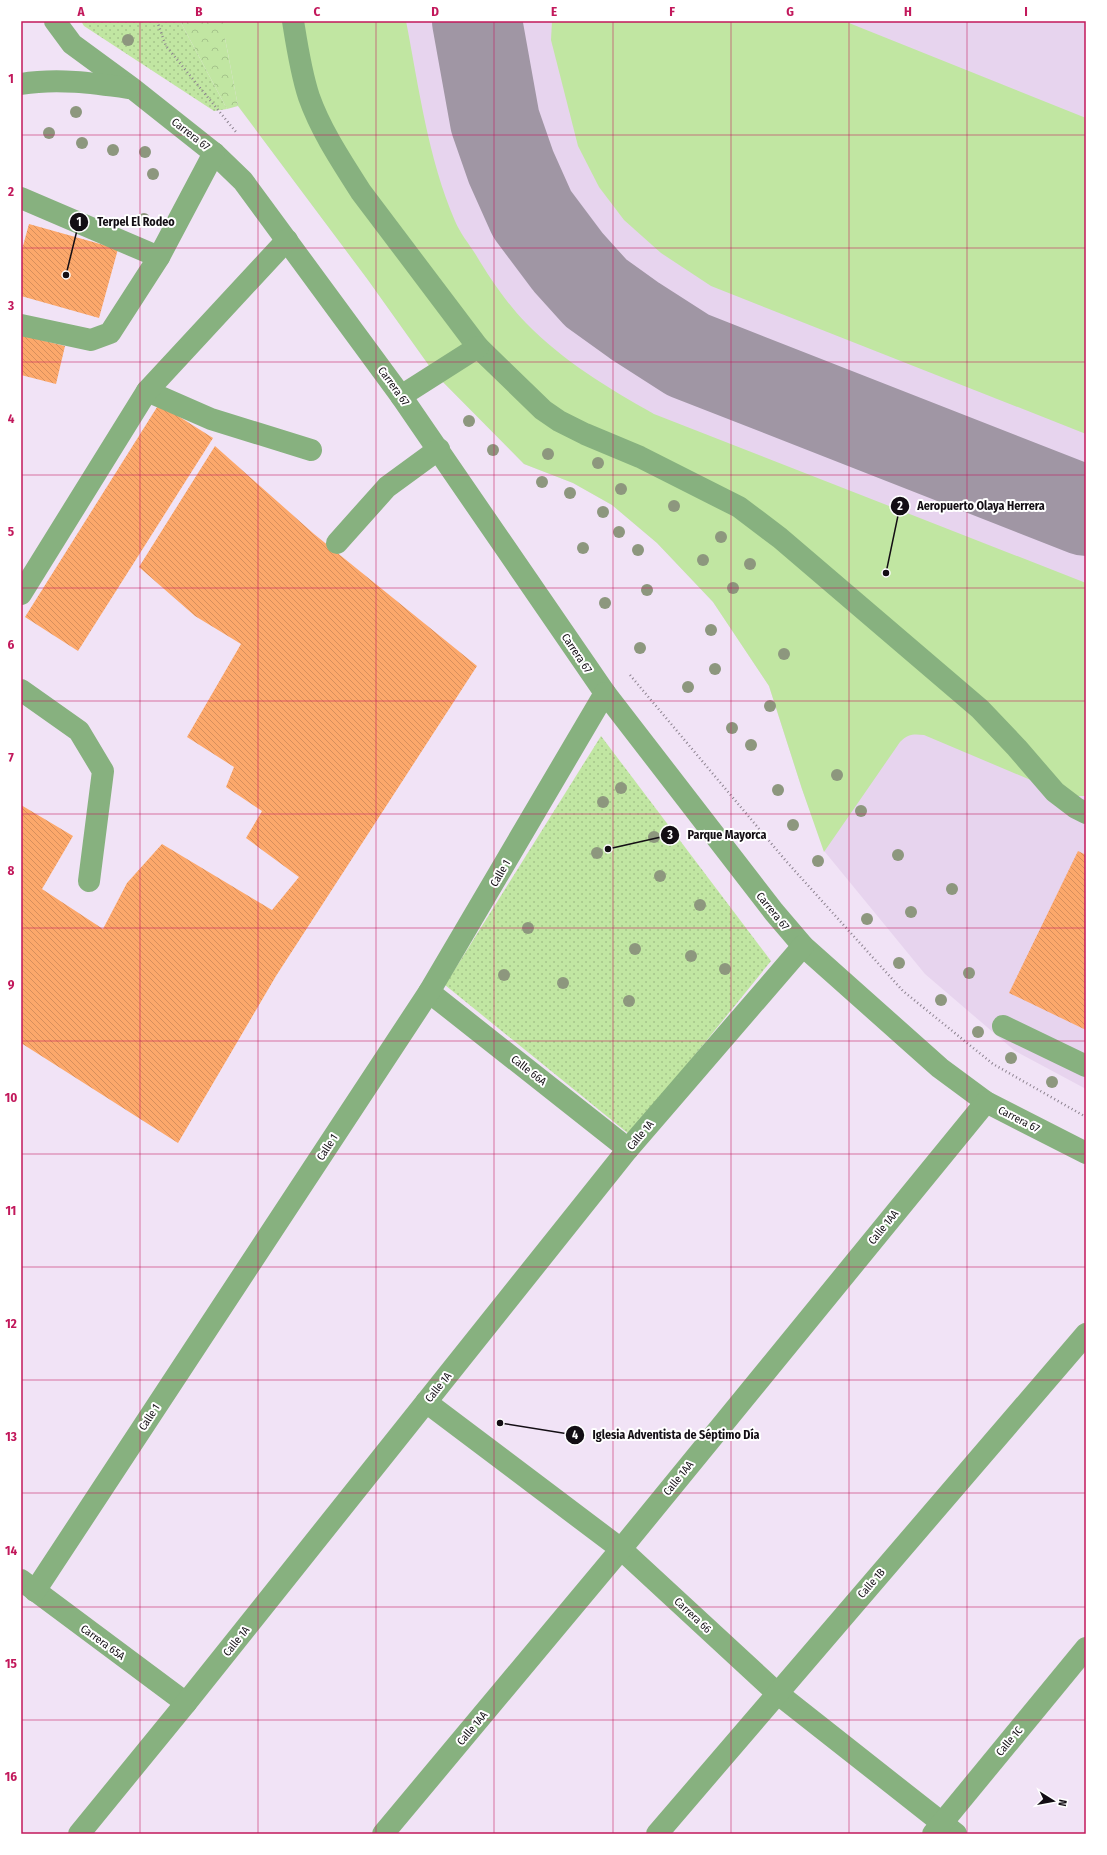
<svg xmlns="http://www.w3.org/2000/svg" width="1107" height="1855" font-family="'Fira Sans Condensed',sans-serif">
<defs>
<pattern id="forest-crowns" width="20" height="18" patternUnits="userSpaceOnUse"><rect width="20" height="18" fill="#c1e6a2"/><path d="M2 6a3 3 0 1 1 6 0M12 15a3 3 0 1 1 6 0" fill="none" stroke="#a5c48b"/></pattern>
<pattern id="park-dots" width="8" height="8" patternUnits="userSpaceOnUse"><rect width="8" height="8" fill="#c1e6a2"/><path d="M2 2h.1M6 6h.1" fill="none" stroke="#a5c48b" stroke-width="1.8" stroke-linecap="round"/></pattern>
<pattern id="building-back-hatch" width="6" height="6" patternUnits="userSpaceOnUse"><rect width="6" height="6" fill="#fca86b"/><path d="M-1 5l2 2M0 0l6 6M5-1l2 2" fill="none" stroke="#d78f5c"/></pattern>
</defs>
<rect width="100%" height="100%" fill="#f1e3f6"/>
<path fill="#e7d4ee" d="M225 21H1086V1089L1015 1051 925 974 825 852 802 789 769 686 713 602 657 543 612 505 573 483 524 464 435 374 368 280 238 106Z"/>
<g fill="#c1e6a2">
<path d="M225 21H287L299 82 486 364 732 515 770 542 949 693 1040 784 924 735C913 734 908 734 900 742L824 852 802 789 769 686 713 602 657 543 612 505 573 483 524 464 435 374 368 280 238 106 225 38Z"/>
<path d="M299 21H406C419 88 428 158 455 221 460 233 469 244 476 255 489 277 508 305 526 323 563 361 608 388 654 414L1086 583V796H1078L1068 792 781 536 563 418 514 378 370 195 320 110Z"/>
<path d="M552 21H844L1086 118V434L711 286 661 253 624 220 599 187 578 146 551 40Z"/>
</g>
<path fill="url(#forest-crowns)" d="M180 21H225V38L238 106 227 109Z"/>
<g fill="url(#park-dots)">
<path d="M81 21H180L227 109 214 111 84 26Z"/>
<path d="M601 736 771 961 630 1135 445 985Z"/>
</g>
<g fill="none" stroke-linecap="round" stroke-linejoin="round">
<path stroke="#a096a4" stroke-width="90" d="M477 21 495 121 511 167 532 214 568 262 596 293 635 321 688 355 1086 511"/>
</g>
<g fill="url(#building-back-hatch)">
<path d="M29 224 118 249 99 318 21 296V253Z"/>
<path d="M21 335 65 346 56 384 21 375Z"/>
<path d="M159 404 213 438 78 651 25 617Z"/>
<path d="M215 446 314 534 477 666 276 976 178 1143 21 1043V805L73 836 42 889 103 929 127 883 162 844 272 910 299 877 246 838 262 811 226 787 234 767 187 737 241 644 195 616 139 567Z"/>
<path d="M1078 851 1086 855V1030L1009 993Z"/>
</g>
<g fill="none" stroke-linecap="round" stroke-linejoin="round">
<g stroke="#8c828f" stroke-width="2.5" stroke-dasharray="1 3" stroke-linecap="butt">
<path d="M157 21 166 46 236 132"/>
<path d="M630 675 786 861 903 991 993 1064 1086 1117"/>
</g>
<g stroke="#87b17f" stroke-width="22">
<path d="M55 21 72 44 132 88 214 153 243 181 401 396 605 693 774 912 803 946 940 1068 986 1102 1086 1153"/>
<path d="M293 21C297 46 301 73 309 97 321 131 342 162 361 192L478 347 543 410 559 421 585 434 640 457 739 507 780 538 980 709 1017 748 1055 792 1076 808 1086 813"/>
<path d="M21 84C57 78 93 83 129 88"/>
<path d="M21 198 159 257"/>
<path d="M21 325 91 340 110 333 159 257 214 153"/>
<path d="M147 391 211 419 311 450"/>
<path d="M401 396 478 347"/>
<path d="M337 543 387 487 439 449"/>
<path d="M21 594 147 391 287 240"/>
<path d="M21 690 79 731 103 771 89 881"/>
<path d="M429 992 628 1149"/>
<path d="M1003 1026 1086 1066"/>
<path d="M426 1402 621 1549 777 1693 956 1834"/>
<path d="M21 1580 186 1703"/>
<path d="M35 1591 429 992 605 693"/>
<path d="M79 1834 186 1703 628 1149 803 946"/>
<path d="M383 1834 621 1549 986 1102"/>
<path d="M657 1834 1086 1334"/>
<path d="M933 1834 1086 1648"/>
</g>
</g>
<g fill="#8d977e">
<circle cx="128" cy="40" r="6"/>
<circle cx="76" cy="112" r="6"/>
<circle cx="49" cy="133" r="6"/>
<circle cx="82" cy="143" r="6"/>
<circle cx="113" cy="150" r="6"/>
<circle cx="145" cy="152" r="6"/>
<circle cx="153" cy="174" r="6"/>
<circle cx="144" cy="219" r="6"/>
<circle cx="469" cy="421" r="6"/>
<circle cx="493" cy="450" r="6"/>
<circle cx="548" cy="454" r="6"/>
<circle cx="598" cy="463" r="6"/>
<circle cx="542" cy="482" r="6"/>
<circle cx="621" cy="489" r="6"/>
<circle cx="570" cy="493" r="6"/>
<circle cx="674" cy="506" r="6"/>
<circle cx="603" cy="512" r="6"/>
<circle cx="619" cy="532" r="6"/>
<circle cx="721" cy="537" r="6"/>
<circle cx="583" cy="548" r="6"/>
<circle cx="638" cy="550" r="6"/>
<circle cx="703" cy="560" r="6"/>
<circle cx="750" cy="564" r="6"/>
<circle cx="733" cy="588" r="6"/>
<circle cx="647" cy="590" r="6"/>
<circle cx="605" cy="603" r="6"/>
<circle cx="711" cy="630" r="6"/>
<circle cx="640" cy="648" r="6"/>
<circle cx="784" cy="654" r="6"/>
<circle cx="715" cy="669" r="6"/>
<circle cx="688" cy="687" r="6"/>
<circle cx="770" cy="706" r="6"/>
<circle cx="732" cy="728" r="6"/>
<circle cx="751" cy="745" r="6"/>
<circle cx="837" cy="775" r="6"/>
<circle cx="621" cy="788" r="6"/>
<circle cx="778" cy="790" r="6"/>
<circle cx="603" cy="802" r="6"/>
<circle cx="861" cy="811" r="6"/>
<circle cx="793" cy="825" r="6"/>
<circle cx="654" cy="837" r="6"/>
<circle cx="597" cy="853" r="6"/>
<circle cx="898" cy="855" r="6"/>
<circle cx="818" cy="861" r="6"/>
<circle cx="660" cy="876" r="6"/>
<circle cx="952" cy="889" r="6"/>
<circle cx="700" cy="905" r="6"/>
<circle cx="911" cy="912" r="6"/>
<circle cx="867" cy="919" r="6"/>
<circle cx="528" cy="928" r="6"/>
<circle cx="635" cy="949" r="6"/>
<circle cx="691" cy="956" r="6"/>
<circle cx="899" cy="963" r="6"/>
<circle cx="725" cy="969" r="6"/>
<circle cx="969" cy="973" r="6"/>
<circle cx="504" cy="975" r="6"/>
<circle cx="563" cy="983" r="6"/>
<circle cx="941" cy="1000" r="6"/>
<circle cx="629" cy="1001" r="6"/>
<circle cx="978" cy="1032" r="6"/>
<circle cx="1011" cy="1058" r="6"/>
<circle cx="1052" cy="1082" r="6"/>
</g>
<path fill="none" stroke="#c2185b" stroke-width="1" stroke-opacity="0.55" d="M140 21V1834M258 21V1834M376 21V1834M494 21V1834M613 21V1834M731 21V1834M849 21V1834M967 21V1834M21 135H1086M21 248H1086M21 362H1086M21 475H1086M21 588H1086M21 701H1086M21 814H1086M21 928H1086M21 1041H1086M21 1154H1086M21 1267H1086M21 1380H1086M21 1493H1086M21 1607H1086M21 1720H1086"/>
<g text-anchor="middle" stroke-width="4" stroke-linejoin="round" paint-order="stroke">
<g font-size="11" fill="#130e14" stroke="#fff">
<text transform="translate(191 134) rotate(38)" y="4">Carrera 67</text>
<text transform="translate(394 386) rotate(54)" y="4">Carrera 67</text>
<text transform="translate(577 653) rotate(56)" y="4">Carrera 67</text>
<text transform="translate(500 873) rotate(-60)" y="4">Calle 1</text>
<text transform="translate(773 911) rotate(51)" y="4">Carrera 67</text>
<text transform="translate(529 1070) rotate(38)" y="4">Calle 66A</text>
<text transform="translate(1019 1119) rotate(27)" y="4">Carrera 67</text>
<text transform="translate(640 1135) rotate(-50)" y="4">Calle 1A</text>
<text transform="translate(327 1147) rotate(-57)" y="4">Calle 1</text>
<text transform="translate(883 1227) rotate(-51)" y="4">Calle 1AA</text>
<text transform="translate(438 1387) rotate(-51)" y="4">Calle 1A</text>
<text transform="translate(149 1417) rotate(-57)" y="4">Calle 1</text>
<text transform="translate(678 1478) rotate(-51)" y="4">Calle 1AA</text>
<text transform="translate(871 1583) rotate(-49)" y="4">Calle 1B</text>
<text transform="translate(693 1615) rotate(43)" y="4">Carrera 66</text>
<text transform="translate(236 1641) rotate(-51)" y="4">Calle 1A</text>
<text transform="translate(103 1642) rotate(36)" y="4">Carrera 65A</text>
<text transform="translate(472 1728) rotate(-50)" y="4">Calle 1AA</text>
<text transform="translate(1009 1741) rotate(-50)" y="4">Calle 1C</text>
</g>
</g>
<path fill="none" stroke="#130e14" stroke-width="1.5" d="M66 275L79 222M886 573L900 506M608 849L670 835M500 1423L575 1435"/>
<g fill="#130e14" stroke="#fff" stroke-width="1.5">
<circle cx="66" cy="275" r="4"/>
<circle cx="886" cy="573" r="4"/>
<circle cx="608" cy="849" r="4"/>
<circle cx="500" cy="1423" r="4"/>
<circle cx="79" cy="222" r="10"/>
<circle cx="900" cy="506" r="10"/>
<circle cx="670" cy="835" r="10"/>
<circle cx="575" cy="1435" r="10"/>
</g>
<g font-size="12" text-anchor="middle" font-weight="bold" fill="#fff">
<text x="79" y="226">1</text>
<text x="900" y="510">2</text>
<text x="670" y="839">3</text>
<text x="575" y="1439">4</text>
</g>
<g font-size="12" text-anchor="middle" font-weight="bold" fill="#130e14" stroke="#fff" stroke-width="4" stroke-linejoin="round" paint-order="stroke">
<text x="136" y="226">Terpel El Rodeo</text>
<text x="981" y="510">Aeropuerto Olaya Herrera</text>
<text x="727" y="839">Parque Mayorca</text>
<text x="676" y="1439">Iglesia Adventista de Séptimo Día</text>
</g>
<rect width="1107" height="1855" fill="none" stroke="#ffffff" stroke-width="44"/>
<g transform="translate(1053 1801) rotate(101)" stroke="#ffffff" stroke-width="3" paint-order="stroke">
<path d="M0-3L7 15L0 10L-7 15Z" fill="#130e14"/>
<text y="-6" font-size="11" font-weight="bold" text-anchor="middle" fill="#130e14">N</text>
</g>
<rect x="22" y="22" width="1063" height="1811" fill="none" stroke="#c2185b" stroke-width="1.5"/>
<g font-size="13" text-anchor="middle" font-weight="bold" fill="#c2185b">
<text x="81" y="16">A</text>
<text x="199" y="16">B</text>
<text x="317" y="16">C</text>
<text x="435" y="16">D</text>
<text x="554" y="16">E</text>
<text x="672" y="16">F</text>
<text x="790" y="16">G</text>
<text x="908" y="16">H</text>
<text x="1026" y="16">I</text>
<text x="11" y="83">1</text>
<text x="11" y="196">2</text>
<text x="11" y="310">3</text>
<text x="11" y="423">4</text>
<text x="11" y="536">5</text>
<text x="11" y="649">6</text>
<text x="11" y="762">7</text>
<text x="11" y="875">8</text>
<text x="11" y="989">9</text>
<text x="11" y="1102">10</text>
<text x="11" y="1215">11</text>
<text x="11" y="1328">12</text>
<text x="11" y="1441">13</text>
<text x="11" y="1555">14</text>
<text x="11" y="1668">15</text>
<text x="11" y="1781">16</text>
</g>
</svg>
